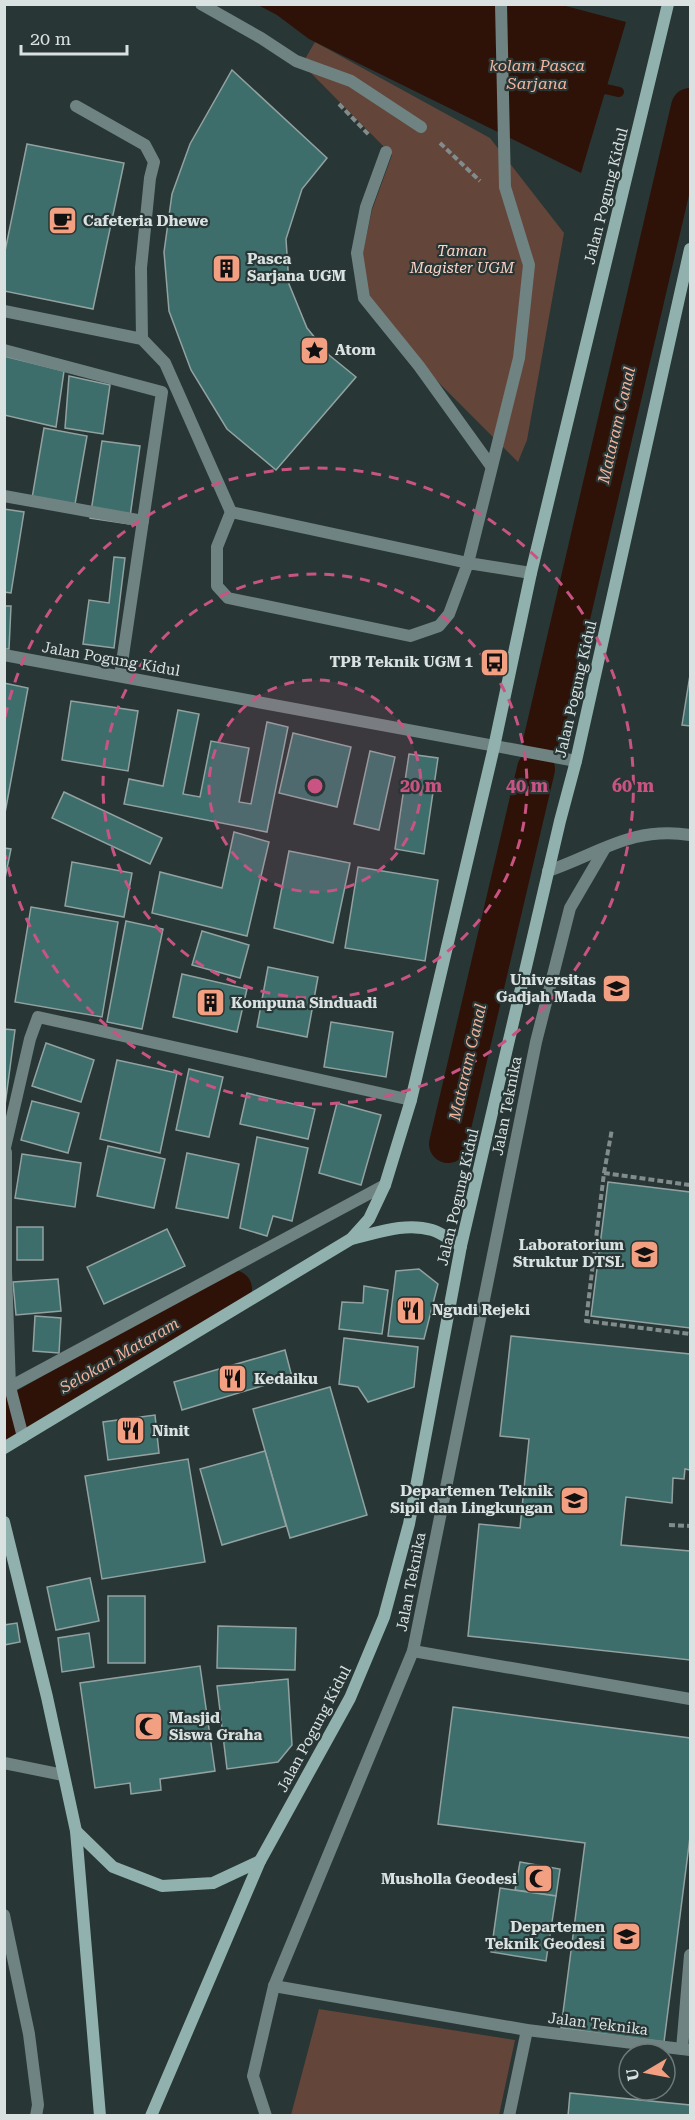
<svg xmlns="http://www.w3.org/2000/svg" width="695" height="2120" font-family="'Roboto Serif',serif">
<rect width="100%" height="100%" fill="#283635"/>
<g fill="#64453a">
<path d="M315 42 490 138 564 233 527 440 518 462 425 369 370 301 362 256 372 210 392 155 302 64Z"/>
<path d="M319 2009 515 2040 499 2115H291Z"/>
</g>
<path fill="#2f1207" d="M258 5H562L626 22 581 173 309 39 277 15Z"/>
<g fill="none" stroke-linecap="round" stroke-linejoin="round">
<path stroke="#2f1207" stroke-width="10" d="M592 86 619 92"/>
<g stroke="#2f1207" stroke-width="38">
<path d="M542 742 690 107"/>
<path d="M448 1144 536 769"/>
<path d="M4 1420 233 1289"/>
</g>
</g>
<g fill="#3e6e6b" stroke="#92a2a1" stroke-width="1.5">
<path d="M232 70 327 158 302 189 286 239 289 284 307 328 329 355 356 377 276 470 227 429 191 370 169 311 164 252 172 194 190 144Z"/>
<path d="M27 144 124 163 93 309 4 291V256Z"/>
<path d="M4 356 64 371 56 427 4 415Z"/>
<path d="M69 376 110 385 103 434 65 428Z"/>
<path d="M44 428 87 436 74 510 31 504Z"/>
<path d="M102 441 140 446 129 524 90 518Z"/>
<path d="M4 509 24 512 11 593 4 592Z"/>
<path d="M114 557 125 558 114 648 83 644 89 600 109 603Z"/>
<path d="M4 606H11L9 649H4Z"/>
<path d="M690 675V726L682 725Z"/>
<path d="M4 683 28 688 5 813H4Z"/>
<path d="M71 701 138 711 128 771 62 760Z"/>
<path d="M178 710 199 714 183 794 200 797 211 741 249 748 239 802 251 804 267 722 288 727 267 832 124 804 129 779 163 786Z"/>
<path d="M293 733 351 747 337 807 279 793Z"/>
<path d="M370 751 395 757 379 830 354 824Z"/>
<path d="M409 754 438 758 424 854 395 849Z"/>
<path d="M64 792 162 838 150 864 52 818Z"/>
<path d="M234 832 269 842 247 936 152 913 160 872 222 888Z"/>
<path d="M4 848 11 849 4 883Z"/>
<path d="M289 851 350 863 333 943 274 928Z"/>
<path d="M72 862 132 873 124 917 65 906Z"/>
<path d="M358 867 438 880 425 961 345 948Z"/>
<path d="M31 907 118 922 102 1017 15 1002Z"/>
<path d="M126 921 163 929 142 1029 107 1022Z"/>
<path d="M202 931 249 945 240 978 192 965Z"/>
<path d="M268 967 318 977 307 1037 257 1027Z"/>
<path d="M182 974 247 989 237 1032 173 1017Z"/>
<path d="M331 1022 393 1032 386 1077 324 1067Z"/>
<path d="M4 1029 15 1030 4 1113Z"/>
<path d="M46 1043 94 1060 81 1102 32 1086Z"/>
<path d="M117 1060 177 1073 160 1153 100 1139Z"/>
<path d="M189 1069 223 1077 209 1137 176 1130Z"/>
<path d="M247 1093 315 1109 308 1139 240 1124Z"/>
<path d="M32 1101 79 1113 68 1153 21 1140Z"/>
<path d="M337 1103 381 1115 361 1185 319 1173Z"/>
<path d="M257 1137 308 1148 292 1221 273 1216 267 1236 240 1228Z"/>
<path d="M108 1146 165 1159 154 1208 97 1196Z"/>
<path d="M187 1153 239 1164 228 1218 176 1208Z"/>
<path d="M22 1154 81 1163 75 1207 15 1198Z"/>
<path d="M608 1182 690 1192V1328L591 1316Z"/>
<rect x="17" y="1227" width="26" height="33"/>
<path d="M167 1229 185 1266 104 1304 87 1267Z"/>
<path d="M419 1269 438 1284 424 1339 388 1336 396 1271Z"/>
<path d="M58 1279 61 1311 16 1315 13 1282Z"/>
<path d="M364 1286 388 1290 382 1334 339 1329 342 1302 363 1303Z"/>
<path d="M35 1316 61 1318 59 1353 33 1351Z"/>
<path d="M511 1336 690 1354V1470L685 1469 684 1479 673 1478 672 1503 626 1497 621 1545 690 1551V1660L468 1636 479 1524 520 1528 529 1439 500 1436Z"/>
<path d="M344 1338 418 1347 414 1387 368 1402 358 1387 339 1384Z"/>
<path d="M285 1350 292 1377 182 1410 174 1382Z"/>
<path d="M330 1387 367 1515 290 1538 253 1409Z"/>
<path d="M155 1415 159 1453 108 1460 103 1422Z"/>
<path d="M265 1451 286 1526 222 1545 200 1469Z"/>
<path d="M188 1459 205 1562 102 1579 85 1476Z"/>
<path d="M90 1578 99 1621 56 1630 47 1587Z"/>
<rect x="108" y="1596" width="37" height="67"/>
<path d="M17 1623 20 1642 4 1645V1625Z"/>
<path d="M218 1626 296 1628 295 1670 217 1668Z"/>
<path d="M89 1633 94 1667 62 1672 58 1638Z"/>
<path d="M200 1666 215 1771 160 1779 161 1790 131 1794 130 1783 95 1788 80 1683Z"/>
<path d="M288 1679 292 1745 278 1762 227 1769 217 1686Z"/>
<path d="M453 1707 690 1738V1837L664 2042 561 2028 585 1843 438 1824Z"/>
<path d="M520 1862 560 1869 556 1896 515 1890Z"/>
<path d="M500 1888 556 1896 546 1961 491 1952Z"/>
<path d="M570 2093 690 2105V2116H568Z"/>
</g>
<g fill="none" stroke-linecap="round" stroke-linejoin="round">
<g stroke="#818c8c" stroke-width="4" stroke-dasharray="6 3" stroke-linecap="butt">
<path d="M339 104 369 135"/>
<path d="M440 143 480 181"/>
<path d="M604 1173 612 1129"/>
<path d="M690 1185 604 1173 586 1321 690 1334"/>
<path d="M669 1525 690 1526"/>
</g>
<g stroke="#6f8382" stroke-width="12">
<path d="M501 4 505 187 529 265 519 358 468 563 449 614 439 626 410 636 228 598 217 586V547L231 512 468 563 531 573"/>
<path d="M76 106 145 145 154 162 150 178 141 268 142 339"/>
<path d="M4 311 142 339 165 363 231 512"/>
<path d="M548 871C600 853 632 826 690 835"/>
<path d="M6 1152V1271L10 1387 23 1437"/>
<path d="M4 1390 385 1185"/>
<path d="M4 1763 63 1775"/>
<path d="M4 1915 29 2034 38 2105 36 2116"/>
<path d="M266 2116 253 2076 274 1986 413 1651 536 1042 570 908 605 848"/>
<path d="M509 2116 527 2030"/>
</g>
<g stroke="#6f8382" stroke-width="12">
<path d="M201 4 261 38 296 61 351 81 421 127"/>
<path d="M386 152 366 207 357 253 364 298 419 366 491 466"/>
<path d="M4 350 162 392 120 676"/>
<path d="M4 496 143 521"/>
<path d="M4 655 576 761"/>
<path d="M4 1152 30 1039 38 1017 411 1100"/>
<path d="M413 1651 690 1699"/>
<path d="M274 1986 527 2030 690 2050"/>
<path d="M682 2049 690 1955"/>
</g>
<g stroke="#90b1ae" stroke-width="12">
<path d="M351 1239C377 1233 405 1222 432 1230 442 1233 452 1241 461 1246"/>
<path d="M4 1448 351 1239 369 1219 385 1185 411 1100 494 747 531 573 668 4"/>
<path d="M4 1522 47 1697 76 1831 100 2116"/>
<path d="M76 1831 113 1867 162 1886 213 1883 260 1861"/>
<path d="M151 2116 260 1861 350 1698 384 1617 409 1524 461 1246 560 821 576 761 690 249"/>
</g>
</g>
<circle cx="315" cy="786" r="106" fill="#c95483" fill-opacity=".12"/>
<g fill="none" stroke="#c95483" stroke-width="3" stroke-dasharray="10 8">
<circle cx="315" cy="786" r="106"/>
<circle cx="315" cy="786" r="212"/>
<path d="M5 717A318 318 0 1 1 5 855"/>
</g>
<defs>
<symbol id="cafe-square" viewBox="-11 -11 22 22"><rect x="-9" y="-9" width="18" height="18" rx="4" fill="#f39f82" stroke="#283635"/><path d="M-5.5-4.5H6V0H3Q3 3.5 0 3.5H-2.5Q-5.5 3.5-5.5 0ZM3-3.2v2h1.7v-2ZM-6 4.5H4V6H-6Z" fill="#111"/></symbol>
<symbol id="building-square" viewBox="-11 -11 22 22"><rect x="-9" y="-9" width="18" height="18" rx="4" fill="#f39f82" stroke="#283635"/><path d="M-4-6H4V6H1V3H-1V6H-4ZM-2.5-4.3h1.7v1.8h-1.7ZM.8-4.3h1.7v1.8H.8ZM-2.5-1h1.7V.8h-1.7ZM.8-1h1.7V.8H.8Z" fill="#111"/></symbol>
<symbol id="sight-square" viewBox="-11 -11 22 22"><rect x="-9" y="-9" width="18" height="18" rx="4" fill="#f39f82" stroke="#283635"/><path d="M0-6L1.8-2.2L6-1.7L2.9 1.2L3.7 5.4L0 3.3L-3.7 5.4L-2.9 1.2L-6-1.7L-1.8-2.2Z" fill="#111"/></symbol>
<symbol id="bus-square" viewBox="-11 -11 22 22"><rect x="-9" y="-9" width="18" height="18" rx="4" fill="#f39f82" stroke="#283635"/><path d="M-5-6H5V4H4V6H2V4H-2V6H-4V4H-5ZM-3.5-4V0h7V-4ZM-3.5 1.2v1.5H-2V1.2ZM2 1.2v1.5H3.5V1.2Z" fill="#111"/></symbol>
<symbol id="university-square" viewBox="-11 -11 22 22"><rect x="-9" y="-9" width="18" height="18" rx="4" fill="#f39f82" stroke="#283635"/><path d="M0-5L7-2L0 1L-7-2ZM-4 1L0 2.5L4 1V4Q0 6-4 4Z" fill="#111"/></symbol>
<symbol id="restaurant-square" viewBox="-11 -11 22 22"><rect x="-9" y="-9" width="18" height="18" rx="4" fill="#f39f82" stroke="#283635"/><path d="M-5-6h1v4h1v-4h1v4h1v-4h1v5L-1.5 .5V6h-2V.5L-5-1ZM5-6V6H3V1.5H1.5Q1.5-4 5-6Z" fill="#111"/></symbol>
<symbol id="mosque-square" viewBox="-11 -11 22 22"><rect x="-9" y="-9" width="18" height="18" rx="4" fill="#f39f82" stroke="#283635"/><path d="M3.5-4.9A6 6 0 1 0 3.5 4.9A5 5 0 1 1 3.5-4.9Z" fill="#111"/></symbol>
</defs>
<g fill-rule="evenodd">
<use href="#cafe-square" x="46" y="204" width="33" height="33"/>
<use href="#building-square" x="210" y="252" width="33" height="33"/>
<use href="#sight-square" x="298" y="334" width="33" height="33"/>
<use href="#bus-square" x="478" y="646" width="33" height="33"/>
<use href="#university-square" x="600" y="972" width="33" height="33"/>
<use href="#building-square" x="194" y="986" width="33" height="33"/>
<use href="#university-square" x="628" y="1238" width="33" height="33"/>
<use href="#restaurant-square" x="394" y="1294" width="33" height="33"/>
<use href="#restaurant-square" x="216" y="1362" width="33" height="33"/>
<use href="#restaurant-square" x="114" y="1414" width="33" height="33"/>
<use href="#university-square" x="558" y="1484" width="33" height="33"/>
<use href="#mosque-square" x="132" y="1710" width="33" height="33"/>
<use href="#mosque-square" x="522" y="1862" width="33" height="33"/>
<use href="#university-square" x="610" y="1920" width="33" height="33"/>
</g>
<g text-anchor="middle" stroke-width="4.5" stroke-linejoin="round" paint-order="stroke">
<g font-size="15" fill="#d9e1e1" stroke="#283635">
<text transform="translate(606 196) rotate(-76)" y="5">Jalan Pogung Kidul</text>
<text transform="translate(111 659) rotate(10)" y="5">Jalan Pogung Kidul</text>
<text transform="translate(576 689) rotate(-77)" y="5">Jalan Pogung Kidul</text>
<text transform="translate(507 1106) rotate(-79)" y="5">Jalan Teknika</text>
<text transform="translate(458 1197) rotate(-77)" y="5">Jalan Pogung Kidul</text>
<text transform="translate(411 1582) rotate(-79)" y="5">Jalan Teknika</text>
<text transform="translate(314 1729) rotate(-62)" y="5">Jalan Pogung Kidul</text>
<text transform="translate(598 2024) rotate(7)" y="5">Jalan Teknika</text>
</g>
<g font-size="15" font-weight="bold" fill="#d9e1e1" stroke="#283635" text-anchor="start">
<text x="83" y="226">Cafeteria Dhewe</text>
<text x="247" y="264">Pasca<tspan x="247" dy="17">Sarjana UGM</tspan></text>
<text x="335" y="355">Atom</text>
<text x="473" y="667" text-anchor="end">TPB Teknik UGM 1</text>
<text x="596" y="985" text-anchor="end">Universitas<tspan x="596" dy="17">Gadjah Mada</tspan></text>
<text x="231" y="1008">Kompuna Sinduadi</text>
<text x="624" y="1250" text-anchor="end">Laboratorium<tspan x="624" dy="17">Struktur DTSL</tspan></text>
<text x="432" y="1315">Ngudi Rejeki</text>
<text x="254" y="1384">Kedaiku</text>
<text x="152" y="1436">Ninit</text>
<text x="553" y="1496" text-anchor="end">Departemen Teknik<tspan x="553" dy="17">Sipil dan Lingkungan</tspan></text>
<text x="169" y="1723">Masjid<tspan x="169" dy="17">Siswa Graha</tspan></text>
<text x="517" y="1884" text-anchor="end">Musholla Geodesi</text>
<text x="605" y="1932" text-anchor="end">Departemen<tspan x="605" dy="17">Teknik Geodesi</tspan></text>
</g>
<g font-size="15" font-style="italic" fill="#fdd4c6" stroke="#283635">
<text x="462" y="256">Taman<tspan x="462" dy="17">Magister UGM</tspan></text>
</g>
<g font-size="16" font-style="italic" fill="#f4b39c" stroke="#283635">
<text x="537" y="71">kolam Pasca<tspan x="537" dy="18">Sarjana</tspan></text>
<text transform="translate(616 425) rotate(-77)" y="6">Mataram Canal</text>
<text transform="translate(467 1062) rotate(-77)" y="6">Mataram Canal</text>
<text transform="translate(119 1355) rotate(-30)" y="6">Selokan Mataram</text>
</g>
</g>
<circle cx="315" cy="786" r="9" fill="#c95483" stroke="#283635" stroke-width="3"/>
<g font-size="18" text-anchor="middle" font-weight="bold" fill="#c95483" stroke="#283635" stroke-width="4.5" stroke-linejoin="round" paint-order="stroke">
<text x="421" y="792">20 m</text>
<text x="527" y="792">40 m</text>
<text x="633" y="792">60 m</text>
</g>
<rect width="695" height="2120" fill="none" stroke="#d9e1e1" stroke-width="12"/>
<g transform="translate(647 2072) rotate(260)"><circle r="28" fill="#283635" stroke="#6f7a7a" stroke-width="1.5"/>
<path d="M0-4.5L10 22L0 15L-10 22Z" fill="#f39f82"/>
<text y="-9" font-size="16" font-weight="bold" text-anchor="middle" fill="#d9e1e1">U</text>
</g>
<path d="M21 45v9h106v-9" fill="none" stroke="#d9e1e1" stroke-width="3"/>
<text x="30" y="45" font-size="18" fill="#d9e1e1" stroke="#283635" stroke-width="4.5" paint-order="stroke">20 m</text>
</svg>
